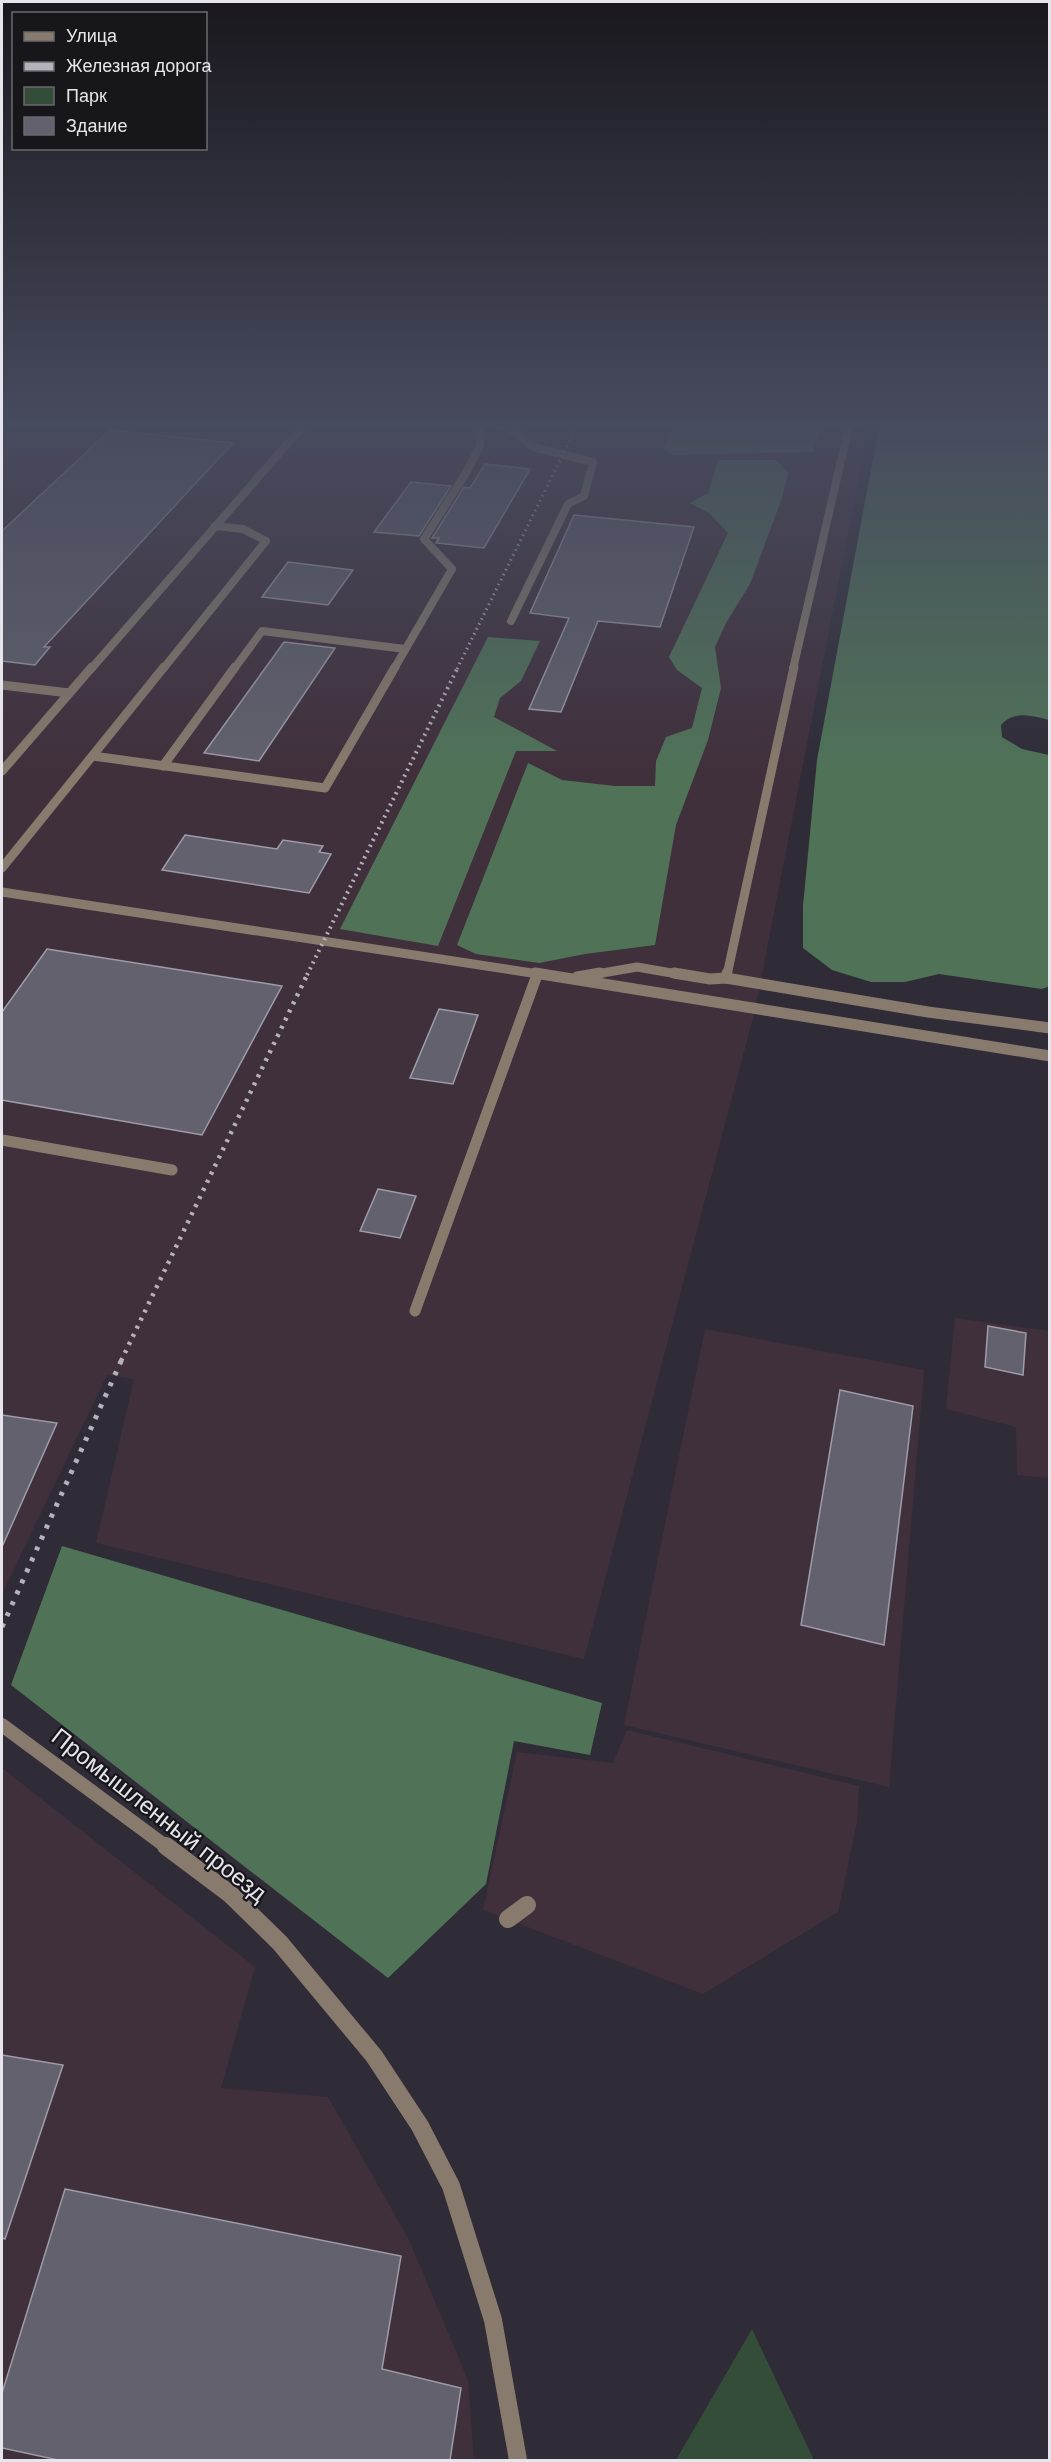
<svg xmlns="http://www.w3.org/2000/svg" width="1051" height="2462" font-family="'DM Sans',sans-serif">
<rect width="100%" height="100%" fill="#2f2c37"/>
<g fill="#40303c">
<path d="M2 426H869L755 1010 584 1659 96 1543 134 1379 107 1375 2 1594Z"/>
<path d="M955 1318 1049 1331V1478L1017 1475 1016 1427 946 1409Z"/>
<path d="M705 1329 924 1370 889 1787 624 1725Z"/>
<path d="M627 1730 859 1786 857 1822 838 1912 703 1994 483 1910 517 1752 613 1763Z"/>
<path d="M2 1768 255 1967 221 2088 328 2097 409 2240 468 2380 474 2460H2Z"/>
</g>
<path fill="#334d39" d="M752 2329 814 2460H676Z"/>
<g fill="#507358">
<path d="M675 426H821L813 452 673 455 663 448Z"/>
<path d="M879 426H1049V720C1032 716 1014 710 1001 725L1002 737 1022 749 1049 755 1050 986 1042 989 939 974 905 982H871L832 970 803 948V906L817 760Z"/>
<path d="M718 460H776L788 473 782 498 750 584 726 623 715 647 721 688 708 740 676 825 655 945 585 954 539 963 476 954 457 945 528 763 562 780 615 786H655L656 761 666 737 692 728 702 688 677 670 669 657 728 533 709 513 690 503 708 493Z"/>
<path d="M488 637 540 641 521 681 500 698 494 717 557 751H516L438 946 340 929Z"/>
<path d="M62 1546 602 1703 590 1755 514 1741 486 1884 388 1978 11 1685Z"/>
</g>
<g fill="#62616d" stroke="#9d9ca9" stroke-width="1.5">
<path d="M110 430 233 443 44 647H50L35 665 2 661V531Z"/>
<path d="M485 464 530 469 484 548 436 543 439 538H432L464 487 470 488Z"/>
<path d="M411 482 451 486 419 536 374 532Z"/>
<path d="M574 515 694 527 660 627 598 621 561 712 529 709 569 618 530 613Z"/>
<path d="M288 562 353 570 328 605 262 597Z"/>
<path d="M284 642 335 648 259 761 204 753Z"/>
<path d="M185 835 277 849 283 840 323 846 319 852 331 854 309 893 162 870Z"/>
<path d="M47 949 282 986 202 1135 2 1100V1012Z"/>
<path d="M439 1009 478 1015 453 1084 410 1078Z"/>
<path d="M378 1189 416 1196 400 1238 360 1231Z"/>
<path d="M988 1326 1026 1333 1023 1375 985 1367Z"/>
<path d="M840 1390 913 1406 884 1645 801 1625Z"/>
<path d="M2 1415 57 1423 2 1547Z"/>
<path d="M2 2055 63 2065 5 2239 2 2238Z"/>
<path d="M65 2189 401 2256 382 2369 461 2388 450 2460H58L2 2448V2393Z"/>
</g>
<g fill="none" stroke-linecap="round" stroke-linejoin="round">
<g stroke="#887b6d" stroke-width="8">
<path d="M501 426H507L533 447 593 462 584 496 568 504 511 621"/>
<path d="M91 669 303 426"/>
<path d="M163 669 266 541 243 529 215 526"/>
<path d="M234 669 262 631 405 649"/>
<path d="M394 669 452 569 424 539 466 473 480 446 481 426"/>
<path d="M793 669 849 426"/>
</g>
<g stroke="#887b6d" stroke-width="9">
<path d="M2 685 69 693"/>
<path d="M93 756 325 788 395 667"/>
<path d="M163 766 235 667"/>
<path d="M2 771 92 667"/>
<path d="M2 868 164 667"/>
<path d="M2 892 545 975"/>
<path d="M591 975 637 967 683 975"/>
<path d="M727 975 794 667"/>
</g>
<g stroke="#887b6d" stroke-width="11">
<path d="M535 973 1050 1056"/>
<path d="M674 973 710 979 726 978 928 1012 1050 1028"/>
<path d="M577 977 600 973"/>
<path d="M726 978 727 973"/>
<path d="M2 1140 172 1170"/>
<path d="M415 1311 537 975"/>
</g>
<path stroke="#887b6d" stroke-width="18" d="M508 1919 527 1905"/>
<path stroke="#887b6d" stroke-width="14" d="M2 1725 168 1848"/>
<path stroke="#887b6d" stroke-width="18" d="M166 1846 230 1894 280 1943 374 2056 420 2126 451 2186 493 2320 518 2460"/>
<path stroke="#b4b2ba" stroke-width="3" stroke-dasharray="1.5 4" stroke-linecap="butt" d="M457 669 577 426"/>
<path stroke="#b4b2ba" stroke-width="4" stroke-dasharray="2 4.5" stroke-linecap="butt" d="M307 975 458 667"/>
<path stroke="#b4b2ba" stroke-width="4.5" stroke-dasharray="3 6" stroke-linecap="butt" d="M121 1361 308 973"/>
<path stroke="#b4b2ba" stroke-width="5" stroke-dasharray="4 8" stroke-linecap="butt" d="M2 1627 122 1359"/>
</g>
<linearGradient id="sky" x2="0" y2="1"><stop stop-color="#1a181e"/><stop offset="0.55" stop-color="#474b5e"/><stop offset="1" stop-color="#474b5e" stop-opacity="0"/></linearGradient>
<rect width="1051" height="771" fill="url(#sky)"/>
<g text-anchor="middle" stroke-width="4.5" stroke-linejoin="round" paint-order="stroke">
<g font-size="24" fill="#e7e5ec" stroke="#17161a">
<text transform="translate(159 1815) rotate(38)" y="8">Промышленный проезд</text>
</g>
</g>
<rect width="1051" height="2462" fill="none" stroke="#e7e5ec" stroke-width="6"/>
<rect x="12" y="12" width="195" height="138" fill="#17161a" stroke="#6a696e" stroke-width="1.5"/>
<rect x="24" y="32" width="30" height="9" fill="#887b6d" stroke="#6a696e" stroke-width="1.5"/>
<text x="66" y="42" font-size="18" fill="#e7e5ec">Улица</text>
<rect x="24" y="62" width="30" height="9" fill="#b4b2ba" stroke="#6a696e" stroke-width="1.5"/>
<text x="66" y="72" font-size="18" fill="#e7e5ec">Железная дорога</text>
<rect x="24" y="87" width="30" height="18" fill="#334d39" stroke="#6a696e" stroke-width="1.5"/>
<text x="66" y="102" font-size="18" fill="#e7e5ec">Парк</text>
<rect x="24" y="117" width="30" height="18" fill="#62616d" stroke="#6a696e" stroke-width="1.5"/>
<text x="66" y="132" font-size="18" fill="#e7e5ec">Здание</text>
</svg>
